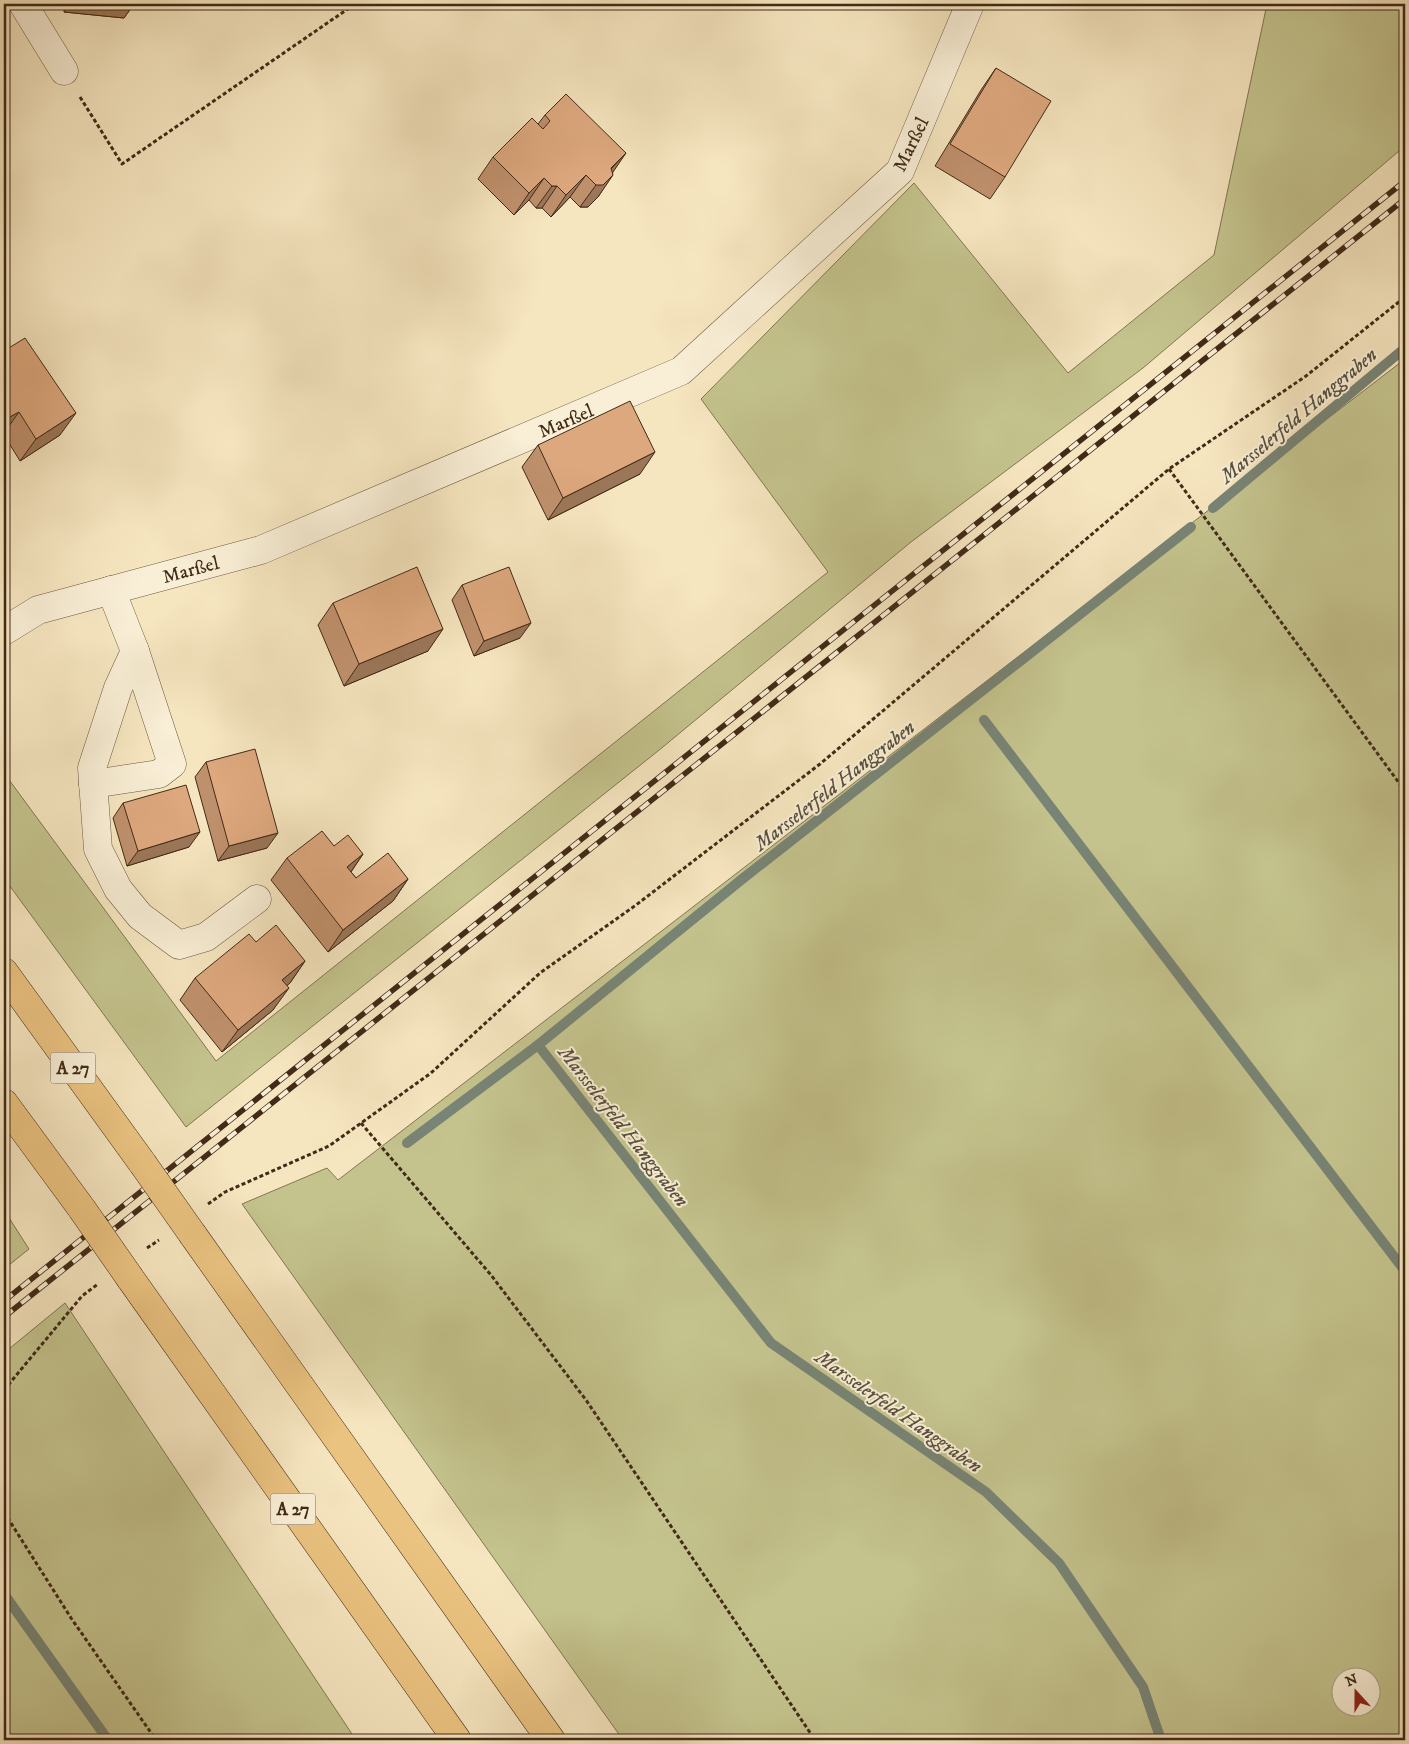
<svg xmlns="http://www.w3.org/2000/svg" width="1409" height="1744" font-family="'IM FELL DW Pica',serif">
<rect width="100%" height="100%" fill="#f6e6c0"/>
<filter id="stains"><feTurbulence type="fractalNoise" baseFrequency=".004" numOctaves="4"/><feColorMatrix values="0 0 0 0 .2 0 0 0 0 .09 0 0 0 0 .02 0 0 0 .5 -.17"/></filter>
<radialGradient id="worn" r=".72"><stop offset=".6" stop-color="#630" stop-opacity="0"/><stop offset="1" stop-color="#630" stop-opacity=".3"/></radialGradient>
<g fill="#c4c38d" stroke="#827652" fill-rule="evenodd">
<path d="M1267 4H1405V146L1143 368 911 542 658 751 186 1127 4 878V773L216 1061 828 572 701 399 914 183 1068 373 1214 255Z"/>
<path d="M1405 359V1740H623L242 1204 327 1168 338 1180ZM1372 1676V1706H1342V1676Z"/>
<path d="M4 1210 29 1249 4 1269Z"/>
<path d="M65 1303 356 1740H4V1353Z"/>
</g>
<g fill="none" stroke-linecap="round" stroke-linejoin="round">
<g stroke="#788475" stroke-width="10">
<path d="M1213 508 1405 348"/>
<path d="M984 720 1405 1271"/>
<path d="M407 1143 538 1045"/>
<path d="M4 1594 108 1740"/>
<path d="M1161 1740 1143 1687 1059 1563 986 1492 771 1343 538 1045 741 880 1191 527"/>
</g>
<defs>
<g id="minor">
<path d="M23 4 64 71"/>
<path id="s1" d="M4 631 38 610 261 550 681 371 900 171 970 4"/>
<path d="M135 651 118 688 92 768 98 849 118 889 140 916 179 945 206 937 257 899"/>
<path d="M93 784 159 774 172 764 135 651 111 590"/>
</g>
<g id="highway">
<path d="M4 972 143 1164"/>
<path d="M4 1103 82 1209"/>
<path d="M193 1235 551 1740"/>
<path d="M130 1278 457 1740"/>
</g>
</defs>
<use href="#minor" stroke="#6e5941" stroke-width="29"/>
<use href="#highway" stroke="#412a17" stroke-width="29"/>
<g stroke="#412a17" stroke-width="3" stroke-dasharray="4 2.5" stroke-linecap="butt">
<path d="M80 97 122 164 355 4"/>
<path d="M1169 469 1405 791"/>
<path d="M361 1123 491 1275 586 1400 815 1740"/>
<path d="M208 1204 225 1192 329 1146 431 1073 540 973 636 905 820 764 1169 469 1306 376 1405 297"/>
<path d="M147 1248 159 1240"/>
<path d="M4 1390 82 1296 98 1284"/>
<path d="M4 1512 71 1618 156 1740"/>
</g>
<use href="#minor" stroke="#f9efd6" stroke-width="28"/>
<use href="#highway" stroke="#ebc380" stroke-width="28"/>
<defs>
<g id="rail">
<path d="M4 1301 1405 181"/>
<path d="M4 1317 1405 199"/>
</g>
</defs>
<use href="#rail" stroke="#412a17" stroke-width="5.5"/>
<use href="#rail" stroke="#f9efd6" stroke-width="4" stroke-dasharray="11" stroke-linecap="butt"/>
<defs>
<g id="highway-bridge">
<path d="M143 1164 193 1235"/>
<path d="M82 1209 130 1278"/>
</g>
</defs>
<use href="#highway-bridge" stroke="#412a17" stroke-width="29" stroke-linecap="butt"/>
<use href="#highway-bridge" stroke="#ebc380" stroke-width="28"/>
</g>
<g fill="#bf906c" stroke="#412a17">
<path d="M65 4H134L124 18 64 12Z"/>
<path d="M996 68 1005 177 990 199 935 166 981 90Z"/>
<path d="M545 115 613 173 598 197 588 207H580L570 197 551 217 542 208H536L529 200 514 215 478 179 493 157 538 124Z"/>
<path d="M4 351 60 435 20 461 4 435Z"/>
<path d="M538 445 640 474 548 520 522 467Z"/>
<path d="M462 585 520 638 474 656 452 600Z"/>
<path d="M333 603 428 651 344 686 318 625Z"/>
<path d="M206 762 267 848 218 861 195 777Z"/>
<path d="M123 803 189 847 127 866 113 818Z"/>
<path d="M334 846 363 854 351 872 356 878 408 879 393 901 328 952 271 880 287 858Z"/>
<path d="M256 942 305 961 290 983 287 985 273 1010 222 1052 180 1000 195 978Z"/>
</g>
<g fill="#9b7658" stroke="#412a17">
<path d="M69 4H134L124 18 64 12Z"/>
<path d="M626 153 611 175H613L598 197 588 207H580L596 185Z"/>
<path d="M586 175 570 197 551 217 566 195Z"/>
<path d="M544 178 529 200 514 215 529 193Z"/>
<path d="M552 186H557L542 208H536Z"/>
<path d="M19 412 4 433V420Z"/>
<path d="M76 413 60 435 20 461 36 439Z"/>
<path d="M655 452 640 474 548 520 563 498Z"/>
<path d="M531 623 520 638 474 656 484 641Z"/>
<path d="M443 629 428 651 344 686 359 664Z"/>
<path d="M200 832 189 847 127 866 138 851Z"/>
<path d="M278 833 267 848 218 861 229 846Z"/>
<path d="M363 854 348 876 347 867Z"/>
<path d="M408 879 393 901 328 952 343 930Z"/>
<path d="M305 961 290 983 267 1002 282 980Z"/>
<path d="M289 988 273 1010 222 1052 238 1030Z"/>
</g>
<g fill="#dea87e" stroke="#412a17">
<path d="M996 68 1051 101 1005 177 950 144Z"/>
<path d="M566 94 626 153 611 168 613 175 603 185H596L586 175 566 195 557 186H552L544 178 529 193 493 157 532 118 543 129 550 121 545 115Z"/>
<path d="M25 338 76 413 36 439 19 412 4 420V351Z"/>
<path d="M630 401 655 452 563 498 538 445Z"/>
<path d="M417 567 443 629 359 664 333 603Z"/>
<path d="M509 567 531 623 484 641 462 585Z"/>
<path d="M255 749 278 833 229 846 206 762Z"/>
<path d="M186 785 200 832 138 851 123 803Z"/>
<path d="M322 831 334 846 348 835 363 854 347 867 356 878 388 853 408 879 343 930 287 858Z"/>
<path d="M276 925 305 961 282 980 289 988 238 1030 195 978 249 934 256 942Z"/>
</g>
<g text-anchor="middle" stroke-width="4" stroke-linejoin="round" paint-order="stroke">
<g fill="#f9efd6" stroke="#786550" stroke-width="1">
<rect x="50.5" y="1052.5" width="45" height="31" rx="4"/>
<rect x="270.5" y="1493.5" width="45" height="31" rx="4"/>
</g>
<g font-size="18" font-weight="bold" fill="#412a17">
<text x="73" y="1074">A 27</text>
<text x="293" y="1515">A 27</text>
</g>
<g font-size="19" fill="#412a17" stroke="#f9efd6">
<text transform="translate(910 144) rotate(-64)" y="7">Marßel</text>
<text dy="7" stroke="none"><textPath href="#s1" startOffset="602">Marßel</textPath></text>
<text dy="7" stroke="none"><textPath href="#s1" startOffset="198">Marßel</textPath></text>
</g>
<g font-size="20" font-style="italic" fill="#58503e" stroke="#f9efd6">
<text transform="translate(1298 415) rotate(-40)" y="7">Marsselerfeld Hanggraben</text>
<text transform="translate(834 785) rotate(-38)" y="7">Marsselerfeld Hanggraben</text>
<text transform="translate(624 1126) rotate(52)" y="7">Marsselerfeld Hanggraben</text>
<text transform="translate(899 1411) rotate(35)" y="7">Marsselerfeld Hanggraben</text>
</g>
</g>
<rect width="1409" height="1744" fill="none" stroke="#f6e6c0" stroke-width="20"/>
<rect x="5" y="5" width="1399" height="1734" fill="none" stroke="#412a17" stroke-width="2.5"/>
<rect x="10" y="10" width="1389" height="1724" fill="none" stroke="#412a17"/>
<g transform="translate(1356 1692) rotate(339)"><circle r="24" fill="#f9efd6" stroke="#afa08a"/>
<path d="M0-4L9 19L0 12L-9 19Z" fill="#8f2418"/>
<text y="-8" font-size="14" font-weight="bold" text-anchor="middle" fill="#412a17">N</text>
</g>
<rect width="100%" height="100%" filter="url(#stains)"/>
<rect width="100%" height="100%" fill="url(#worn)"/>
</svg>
